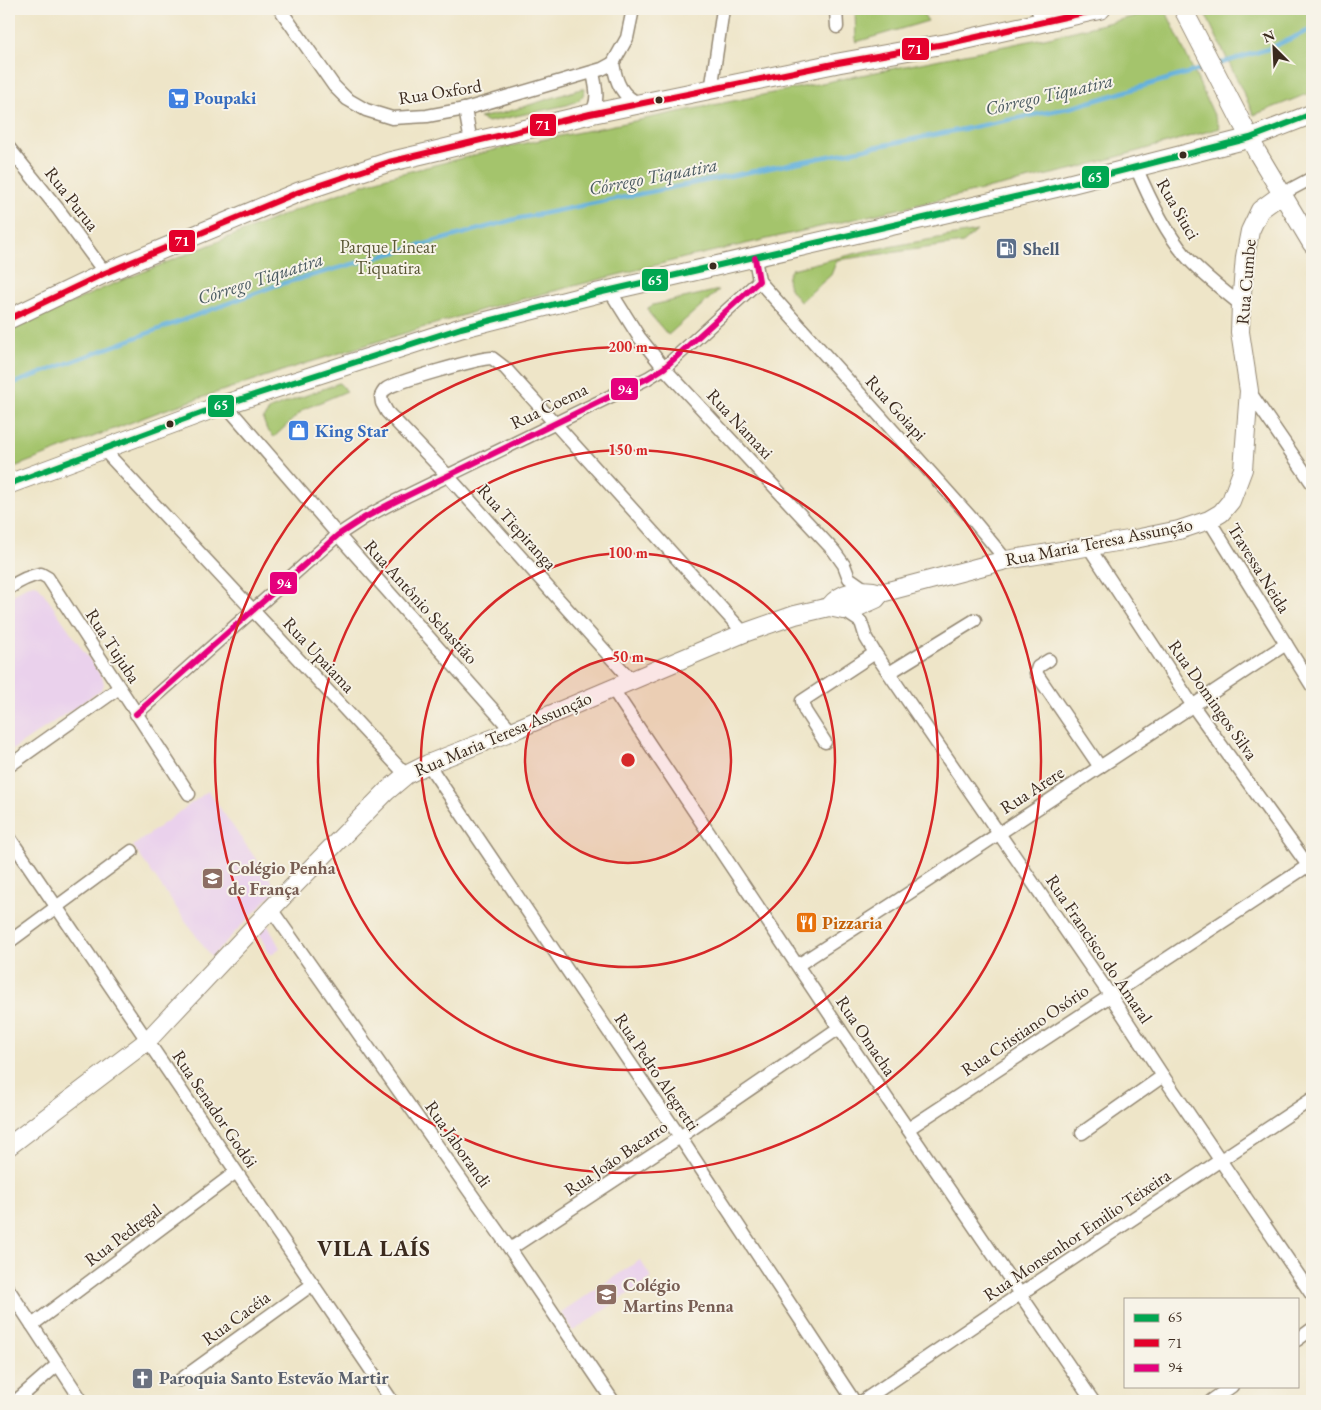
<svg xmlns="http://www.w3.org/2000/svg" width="1321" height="1410" font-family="'EB Garamond',serif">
<rect width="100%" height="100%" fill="#f7f3e8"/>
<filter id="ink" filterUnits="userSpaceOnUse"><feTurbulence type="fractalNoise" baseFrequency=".02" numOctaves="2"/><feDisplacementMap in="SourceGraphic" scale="10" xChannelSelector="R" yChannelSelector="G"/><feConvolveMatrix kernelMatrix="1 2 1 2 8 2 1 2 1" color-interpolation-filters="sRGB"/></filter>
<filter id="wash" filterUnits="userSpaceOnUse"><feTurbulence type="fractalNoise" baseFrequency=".0096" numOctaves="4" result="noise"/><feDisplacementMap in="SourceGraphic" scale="20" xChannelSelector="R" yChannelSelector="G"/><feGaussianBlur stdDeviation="1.12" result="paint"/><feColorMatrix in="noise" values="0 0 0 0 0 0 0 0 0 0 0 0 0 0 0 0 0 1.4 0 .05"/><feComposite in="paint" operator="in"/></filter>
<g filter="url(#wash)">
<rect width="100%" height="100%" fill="#eee5c8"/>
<g fill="#ead1ec">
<path d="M34 584 38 585 103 679 104 684 102 689 9 752V598L26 586Z"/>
<path d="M208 791 277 889 211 957 133 846Z"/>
<path d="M267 924 280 948 270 955 259 934Z"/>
<path d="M640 1260 652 1278 573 1331 561 1312Z"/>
</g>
<g fill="#a4c46c" stroke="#707745">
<path d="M855 9H920L928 21 856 42Z"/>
<path d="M1165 9 1220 128 1074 169 684 258 487 308 291 368 161 411 9 469V331L106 287 318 201 383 178 506 147 1049 37Z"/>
<path d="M1203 9H1312V92L1254 115Z"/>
<path d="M581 89H585C584 99 576 102 567 105L488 122 479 118 503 113Z"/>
<path d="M977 231 963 243 837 260 831 275 800 302C792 290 781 283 792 269L866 251Z"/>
<path d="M719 290 668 335 649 313 648 308 653 305Z"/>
<path d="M339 383 347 391 304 409 274 437 267 430 263 419 270 409Z"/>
</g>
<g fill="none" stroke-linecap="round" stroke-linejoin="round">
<g stroke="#62b0dc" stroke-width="4.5">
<path d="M1215 65 1268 49 1312 29"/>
<path d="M9 385 277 285 516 219 1073 107 1208 67"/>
</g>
</g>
</g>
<g filter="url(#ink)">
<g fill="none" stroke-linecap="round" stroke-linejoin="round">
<defs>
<g id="street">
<path d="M280 9 334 86 347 99 366 110 392 118 427 116 465 109 602 69 613 63 627 38 633 9"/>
<path d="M836 9 837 27"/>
<path d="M1037 9 1044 22"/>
<path d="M613 63C616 82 621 96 640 104"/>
<path d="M711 91 723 9"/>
<path d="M465 109 471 142"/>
<path d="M590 114C600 102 596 87 593 73"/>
<path d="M9 148 58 209 105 273"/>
<path d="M1136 167C1149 198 1164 230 1185 255 1201 274 1222 289 1241 305"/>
<path d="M1282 194 1312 178"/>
<path d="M759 281 973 520 1006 560"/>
<path d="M610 291 639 337 664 368 834 551 844 565 849 578 866 590"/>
<path d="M1249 391 1312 483"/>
<path d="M225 404 338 535 512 731"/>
<path d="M103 449 406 775"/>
<path d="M1209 520 1312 686"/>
<path d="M1088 546 1193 706 1312 871"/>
<path d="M9 588C19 581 28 576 41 574L48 578 189 794"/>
<path d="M843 610 861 622 866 638 875 653 1110 995 1163 1076 1312 1295"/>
<path d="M1049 660 1038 667 1036 673 1100 767"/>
<path d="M889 673 975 620"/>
<path d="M631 680 448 476 387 412 382 403 381 396C382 394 384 390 386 389 395 382 479 358 492 358L505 368 744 633"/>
<path d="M612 688 839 1028 1093 1401"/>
<path d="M136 714 338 535 364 518 390 504 648 378 664 368 759 281 755 258"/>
<path d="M825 742 805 711 802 701 875 653"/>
<path d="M428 764 680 1137 854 1401"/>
<path d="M9 766 119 688"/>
<path d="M9 837 392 1401"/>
<path d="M271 909 510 1249 613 1401"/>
<path d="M9 942 132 851"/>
<path d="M798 965 897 901 1286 644"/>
<path d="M908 1129 1312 863"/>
<path d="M1082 1133 1163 1076"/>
<path d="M510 1249 680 1137 839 1028"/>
<path d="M9 1290 82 1401"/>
<path d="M32 1325 236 1172"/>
<path d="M1297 1340 1312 1329"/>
<path d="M180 1380 313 1284"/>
<path d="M16 1401 57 1365"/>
<path d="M863 1401 1020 1294 1312 1099"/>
<path d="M1211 1401 1232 1386"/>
</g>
<g id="secondary">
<path d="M1183 9 1257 152 1312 244"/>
<path d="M829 607C841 591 863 587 881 593L1006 560 1135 539 1179 530 1209 520 1221 513 1231 501 1243 469 1249 391 1240 332 1241 305 1245 257 1250 231 1260 210 1282 194"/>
<path d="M9 1146 147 1041 271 909 387 791 406 775 428 764 512 731 744 633 795 615 829 607 843 610 856 608 876 599 881 593"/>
</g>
<g id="primary">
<path d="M9 319 105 273 299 192 389 162 590 114 838 63 950 43 1101 9"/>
<path d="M9 484 217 407 461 328 598 293 1054 188 1250 138 1312 114"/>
</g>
</defs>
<use href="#street" stroke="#948873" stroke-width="15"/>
<use href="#secondary" stroke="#948873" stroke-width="20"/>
<use href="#primary" stroke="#948873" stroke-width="21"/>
<use href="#street" stroke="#fff" stroke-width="12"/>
<use href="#secondary" stroke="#fff" stroke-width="18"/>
<use href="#primary" stroke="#fff" stroke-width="19"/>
<defs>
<path id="bus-1" d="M9 484 217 407 461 328 598 293 1054 188 1250 138 1312 114"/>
<path id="bus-2" d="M9 319 105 273 299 192 389 162 590 114 838 63 950 43 1101 9"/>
<path id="bus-3" d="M136 714 338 535 364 518 390 504 648 378 664 368 759 281 755 258"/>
</defs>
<use href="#bus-1" stroke="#f7f3e8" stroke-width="10"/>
<use href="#bus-2" stroke="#f7f3e8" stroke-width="10"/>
<use href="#bus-3" stroke="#f7f3e8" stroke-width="10"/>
<use href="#bus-1" stroke="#00a651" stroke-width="6"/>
<use href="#bus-2" stroke="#e4002b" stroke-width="6"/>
<use href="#bus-3" stroke="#e5007d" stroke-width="6"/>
</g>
</g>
<circle cx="628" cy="760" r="103" fill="#d62828" fill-opacity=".12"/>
<g fill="none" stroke="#d62828" stroke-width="2.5">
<circle cx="628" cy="760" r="103"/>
<circle cx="628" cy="760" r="207"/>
<circle cx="628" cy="760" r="310"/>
<circle cx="628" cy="760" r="413"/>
</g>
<defs>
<symbol id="supermarket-square" viewBox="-11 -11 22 22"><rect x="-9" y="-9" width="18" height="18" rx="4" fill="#3f7fe0" stroke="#f7f3e8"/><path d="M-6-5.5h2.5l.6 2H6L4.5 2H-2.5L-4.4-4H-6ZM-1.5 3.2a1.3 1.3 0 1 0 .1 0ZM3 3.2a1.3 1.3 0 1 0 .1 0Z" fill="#fff"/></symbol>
<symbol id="fuel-square" viewBox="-11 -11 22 22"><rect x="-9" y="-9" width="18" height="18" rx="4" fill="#5c6f8a" stroke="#f7f3e8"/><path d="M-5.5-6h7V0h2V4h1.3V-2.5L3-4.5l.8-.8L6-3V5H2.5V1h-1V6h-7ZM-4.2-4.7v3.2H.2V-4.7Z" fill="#fff"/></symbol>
<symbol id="shop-square" viewBox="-11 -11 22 22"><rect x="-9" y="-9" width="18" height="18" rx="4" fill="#3f7fe0" stroke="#f7f3e8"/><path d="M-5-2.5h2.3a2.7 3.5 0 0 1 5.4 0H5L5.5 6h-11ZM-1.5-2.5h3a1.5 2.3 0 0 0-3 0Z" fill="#fff"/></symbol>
<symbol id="school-square" viewBox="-11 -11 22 22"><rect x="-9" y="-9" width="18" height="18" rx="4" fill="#8d6e63" stroke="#f7f3e8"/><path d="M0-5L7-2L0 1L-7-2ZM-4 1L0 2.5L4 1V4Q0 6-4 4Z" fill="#fff"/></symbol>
<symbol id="restaurant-square" viewBox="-11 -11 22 22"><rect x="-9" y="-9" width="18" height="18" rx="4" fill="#e8710a" stroke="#f7f3e8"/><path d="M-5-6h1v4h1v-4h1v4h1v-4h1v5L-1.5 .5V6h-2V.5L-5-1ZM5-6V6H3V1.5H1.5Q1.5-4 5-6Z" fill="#fff"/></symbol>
<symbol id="church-square" viewBox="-11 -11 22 22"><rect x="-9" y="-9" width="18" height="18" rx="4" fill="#6b7280" stroke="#f7f3e8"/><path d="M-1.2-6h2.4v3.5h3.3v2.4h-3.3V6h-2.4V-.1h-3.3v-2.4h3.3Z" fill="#fff"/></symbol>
</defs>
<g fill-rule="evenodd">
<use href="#supermarket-square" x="166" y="86" width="25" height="25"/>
<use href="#fuel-square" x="994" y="236" width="25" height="25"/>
<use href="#shop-square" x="286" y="418" width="25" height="25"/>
<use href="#school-square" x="200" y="866" width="25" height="25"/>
<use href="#restaurant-square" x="794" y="910" width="25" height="25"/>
<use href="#school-square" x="594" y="1282" width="25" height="25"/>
<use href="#church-square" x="130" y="1366" width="25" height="25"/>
</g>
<g fill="#3b2a1e" stroke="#f7f3e8" stroke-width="2">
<circle cx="659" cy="100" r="4.5"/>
<circle cx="1183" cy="155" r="4.5"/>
<circle cx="713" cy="266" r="4.5"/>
<circle cx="170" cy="424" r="4.5"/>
</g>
<g text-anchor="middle" stroke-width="4" stroke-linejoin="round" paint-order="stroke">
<g font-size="18" fill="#3b2a1e" stroke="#f7f3e8">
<text transform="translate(440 92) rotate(-9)" y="6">Rua Oxford</text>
<text transform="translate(72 199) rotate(52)" y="6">Rua Purua</text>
<text transform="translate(1178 209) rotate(60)" y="6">Rua Siuci</text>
<text transform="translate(1246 282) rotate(-85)" y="6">Rua Cumbe</text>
<text transform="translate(549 406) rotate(-26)" y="6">Rua Coema</text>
<text transform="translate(896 408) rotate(48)" y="6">Rua Goiapi</text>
<text transform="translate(740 424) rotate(47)" y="6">Rua Namaxi</text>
<text transform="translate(517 527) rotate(48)" y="6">Rua Tiepiranga</text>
<text transform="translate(1099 542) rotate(-11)" y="6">Rua Maria Teresa Assunção</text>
<text transform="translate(1259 568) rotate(58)" y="6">Travessa Neida</text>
<text transform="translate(421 602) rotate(48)" y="6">Rua Antônio Sebastião</text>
<text transform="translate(113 646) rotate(57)" y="6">Rua Tujuba</text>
<text transform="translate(319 655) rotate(47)" y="6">Rua Upaiama</text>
<text transform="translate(1213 700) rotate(55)" y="6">Rua Domingos Silva</text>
<text transform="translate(503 734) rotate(-23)" y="6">Rua Maria Teresa Assunção</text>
<text transform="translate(1032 790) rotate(-33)" y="6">Rua Arere</text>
<text transform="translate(1099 949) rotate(56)" y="6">Rua Francisco do Amaral</text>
<text transform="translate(1025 1030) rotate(-34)" y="6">Rua Cristiano Osório</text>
<text transform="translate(866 1036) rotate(56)" y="6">Rua Omacha</text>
<text transform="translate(657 1072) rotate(56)" y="6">Rua Pedro Alegretti</text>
<text transform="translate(215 1109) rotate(56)" y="6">Rua Senador Godói</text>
<text transform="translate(458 1144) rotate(55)" y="6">Rua Jaborandi</text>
<text transform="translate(616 1158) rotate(-34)" y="6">Rua João Bacarro</text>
<text transform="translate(123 1235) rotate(-37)" y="6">Rua Pedregal</text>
<text transform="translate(1077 1235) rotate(-34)" y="6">Rua Monsenhor Emilio Teixeira</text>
<text transform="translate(236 1318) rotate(-36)" y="6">Rua Cacéia</text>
</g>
<g font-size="18" font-weight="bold" fill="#366cbe" stroke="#f7f3e8" text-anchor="start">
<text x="194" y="104">Poupaki</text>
<text x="315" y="437">King Star</text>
</g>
<g font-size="18" fill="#5a5835" stroke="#f7f3e8">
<text x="388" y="253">Parque Linear<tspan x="388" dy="21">Tiquatira</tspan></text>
</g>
<g font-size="18" font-weight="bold" fill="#4e5e75" stroke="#f7f3e8" text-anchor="start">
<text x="1023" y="255">Shell</text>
</g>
<g font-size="18" font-weight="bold" fill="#785e54" stroke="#f7f3e8" text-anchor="start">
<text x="228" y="874">Colégio Penha<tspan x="228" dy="21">de França</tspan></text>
<text x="623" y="1291">Colégio<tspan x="623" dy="21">Martins Penna</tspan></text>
</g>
<g font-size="18" font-weight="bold" fill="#c56008" stroke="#f7f3e8" text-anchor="start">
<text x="822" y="929">Pizzaria</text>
</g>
<g font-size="18" font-weight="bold" fill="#5b616d" stroke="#f7f3e8" text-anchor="start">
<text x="159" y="1384">Paroquia Santo Estevão Martir</text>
</g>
<g font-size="19" font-style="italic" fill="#495960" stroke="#f7f3e8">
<text transform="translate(1049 94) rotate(-13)" y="7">Córrego Tiquatira</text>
<text transform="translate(653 176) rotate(-11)" y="7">Córrego Tiquatira</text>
<text transform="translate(260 278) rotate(-18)" y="7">Córrego Tiquatira</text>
</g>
<g font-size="22" font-weight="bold" letter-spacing="1" fill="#3b2a1e" stroke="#f7f3e8">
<text x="374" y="1256">VILA LAÍS</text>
</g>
</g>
<circle cx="628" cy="760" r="8" fill="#d62828" stroke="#f7f3e8" stroke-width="2.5"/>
<g font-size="15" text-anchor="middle" font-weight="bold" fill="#d62828" stroke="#f7f3e8" stroke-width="4" stroke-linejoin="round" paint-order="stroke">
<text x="628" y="352">200 m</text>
<text x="628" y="455">150 m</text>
<text x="628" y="558">100 m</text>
<text x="628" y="662">50 m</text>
</g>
<g stroke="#f7f3e8" stroke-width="2">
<rect x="901" y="37" width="29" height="24" rx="5" fill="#e4002b"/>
<rect x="529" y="113" width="28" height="24" rx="5" fill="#e4002b"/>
<rect x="1081" y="165" width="29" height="24" rx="5" fill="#00a651"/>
<rect x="168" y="229" width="28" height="24" rx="5" fill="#e4002b"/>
<rect x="641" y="268" width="28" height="24" rx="5" fill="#00a651"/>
<rect x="610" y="377" width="29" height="24" rx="5" fill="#e5007d"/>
<rect x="207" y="394" width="28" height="24" rx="5" fill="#00a651"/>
<rect x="269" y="571" width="29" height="24" rx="5" fill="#e5007d"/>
</g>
<g font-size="14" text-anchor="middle" font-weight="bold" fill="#fff">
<text x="915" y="54">71</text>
<text x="543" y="130">71</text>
<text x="1095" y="182">65</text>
<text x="182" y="246">71</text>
<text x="655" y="285">65</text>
<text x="625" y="394">94</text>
<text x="221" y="410">65</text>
<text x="284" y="588">94</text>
</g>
<rect width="1321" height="1410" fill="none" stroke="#f7f3e8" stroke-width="30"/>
<rect x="1124" y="1298" width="175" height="90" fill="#f7f3e8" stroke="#aca397"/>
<rect x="1134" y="1314" width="25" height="8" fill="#00a651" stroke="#aca397"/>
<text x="1168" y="1322" font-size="15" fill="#3b2a1e">65</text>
<rect x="1134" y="1339" width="25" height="8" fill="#e4002b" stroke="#aca397"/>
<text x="1168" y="1348" font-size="15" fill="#3b2a1e">71</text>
<rect x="1134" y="1364" width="25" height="8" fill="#e5007d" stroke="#aca397"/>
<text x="1168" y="1372" font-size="15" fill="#3b2a1e">94</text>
<g transform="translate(1274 48) rotate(336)" stroke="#f7f3e8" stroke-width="4" paint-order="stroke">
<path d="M0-4L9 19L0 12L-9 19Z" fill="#3b2a1e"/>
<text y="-8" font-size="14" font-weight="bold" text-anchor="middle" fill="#3b2a1e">N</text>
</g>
</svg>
